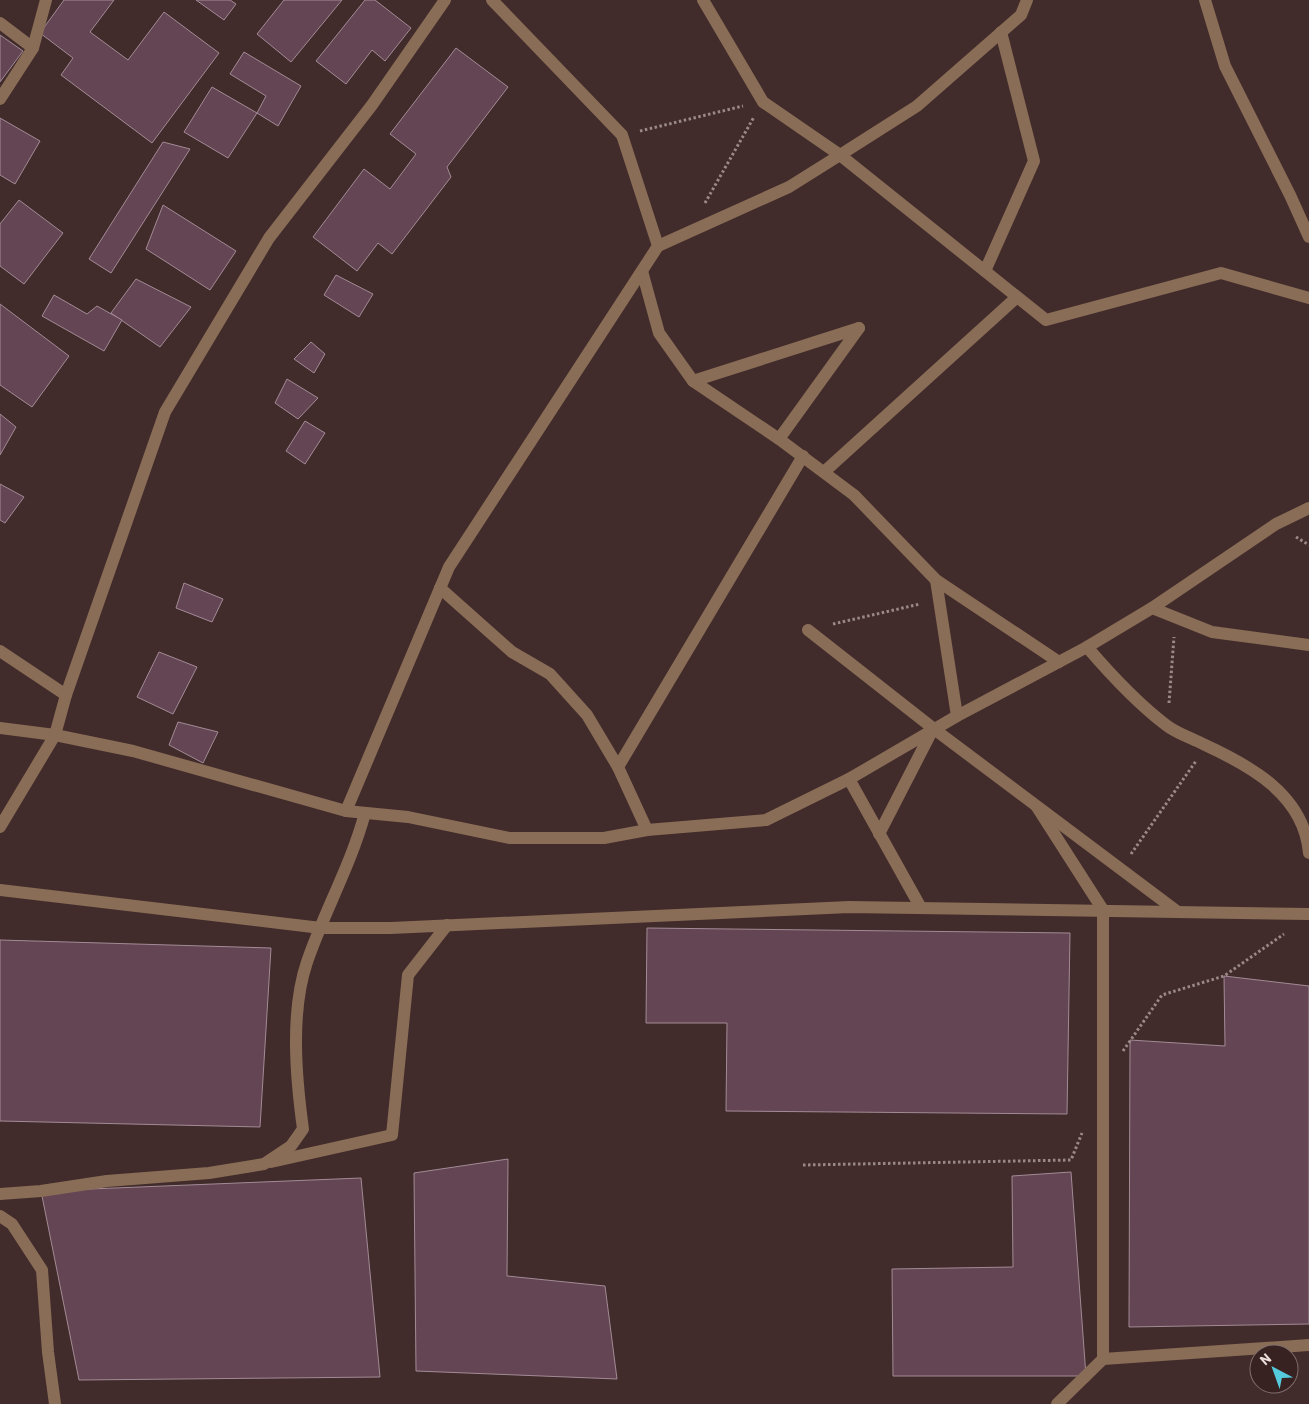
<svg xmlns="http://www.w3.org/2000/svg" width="1309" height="1404" font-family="Barlow,sans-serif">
<rect width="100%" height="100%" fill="#412c2b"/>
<g fill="#644554" stroke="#a38b96">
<path d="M64 0H114L90 32 128 60 164 12 219 53 152 143 61 75 73 58 40 33Z"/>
<path d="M196 0H230L236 4 224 20Z"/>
<path d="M284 0H342L291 62 257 34Z"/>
<path d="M365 0H375L411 28 385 61 372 50 346 84 316 61Z"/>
<path d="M0 35 23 51 0 82Z"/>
<path d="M456 48 508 87 447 167 451 177 392 254 378 243 357 271 313 237 364 169 390 189 416 154 390 134Z"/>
<path d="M244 52 301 86 278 126 257 113 266 96 230 74Z"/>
<path d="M212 87 257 113 228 158 184 132Z"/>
<path d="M0 118 40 141 15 184 0 175Z"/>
<path d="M163 142 190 149 111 273 89 259Z"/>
<path d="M19 200 63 233 24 284 0 266V224Z"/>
<path d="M163 205 236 251 210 290 146 249Z"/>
<path d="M336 275 373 294 359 317 324 295Z"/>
<path d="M136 279 191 307 160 347 111 313Z"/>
<path d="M54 295 87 314 97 306 122 320 104 351 42 316Z"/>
<path d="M0 304 69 356 32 407 0 385Z"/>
<path d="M311 342 325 354 314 373 294 359Z"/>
<path d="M287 379 318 398 298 419 275 403Z"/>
<path d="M0 414 16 427 0 455Z"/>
<path d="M305 421 325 433 305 464 286 451Z"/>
<path d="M0 484 24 497 5 523 0 520Z"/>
<path d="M184 583 223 599 212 622 176 608Z"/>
<path d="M159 652 197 667 173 714 137 697Z"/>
<path d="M178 722 218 732 203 763 169 745Z"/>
<path d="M647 928 1070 933 1067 1114 726 1111 727 1023H646Z"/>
<path d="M0 940 271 948 260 1127 0 1121Z"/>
<path d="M1224 976 1309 986V1324L1129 1327 1130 1040 1225 1046Z"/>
<path d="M508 1159 507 1276 605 1286 617 1379 416 1371 414 1173Z"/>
<path d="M1071 1172 1086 1376H893L892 1269 1013 1267 1012 1176Z"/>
<path d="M361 1178 380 1377 79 1380 41 1191Z"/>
</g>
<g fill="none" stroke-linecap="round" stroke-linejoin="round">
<g stroke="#9a8987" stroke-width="3" stroke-dasharray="2.5 2.5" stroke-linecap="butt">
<path d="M640 131 743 106"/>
<path d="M705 203 754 117"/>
<path d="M1296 537 1309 545"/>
<path d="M833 624 920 604"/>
<path d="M1169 703 1174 637"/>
<path d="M1131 854 1196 761"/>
<path d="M1123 1051 1162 995 1224 976 1284 934"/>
<path d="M803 1165 1071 1160 1082 1133"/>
</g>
<g stroke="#8a6d57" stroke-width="12">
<path d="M703 0 763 102 840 155 1046 320 1221 273 1309 298"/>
<path d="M1205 0 1225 66 1290 195 1309 237"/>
<path d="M0 23 33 48 0 99"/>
<path d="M33 48 46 0"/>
<path d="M658 246 789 187 840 155 917 106 1021 15 1027 0"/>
<path d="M642 271 659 333 693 381 779 439 854 495 936 580 1059 662"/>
<path d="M985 271 1034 161 1001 32"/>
<path d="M693 381 859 328"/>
<path d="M779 439 859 328"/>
<path d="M824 472 1017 297"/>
<path d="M936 580 957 716"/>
<path d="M440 588 512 652 550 674 587 715 618 767 647 830"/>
<path d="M1152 608 1212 632 1309 645"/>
<path d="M808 630 934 729 1178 912"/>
<path d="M1087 647C1111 675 1137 703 1166 725 1176 733 1191 738 1203 744 1251 766 1304 795 1309 853"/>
<path d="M0 651 66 695"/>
<path d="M0 728 55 735 133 751 346 811 408 817 509 838H604L647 830 766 820 849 779 957 716 1087 647 1152 608 1276 524 1309 508"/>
<path d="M618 767 803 456"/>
<path d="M849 779 921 908"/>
<path d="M1037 807 1103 910V1359L1057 1404"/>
<path d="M346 811 449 567 658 246 622 135 492 0"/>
<path d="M0 827 55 735 66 695 165 412 269 238 372 105 445 0"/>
<path d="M879 834 933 729"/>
<path d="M0 890 321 928H391L849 907 1309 914"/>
<path d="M271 1162 392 1135 408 975 447 925"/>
<path d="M0 1194 41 1191 107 1181 209 1173 264 1164 291 1146 303 1129C296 1078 290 1012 307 962 324 912 351 865 365 813"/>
<path d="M0 1216 12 1224 42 1270 48 1352 55 1404"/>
<path d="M1103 1359 1309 1345"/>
</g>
</g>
<g transform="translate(1274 1369) rotate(319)"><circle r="24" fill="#372221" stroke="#806e6c"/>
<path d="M0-4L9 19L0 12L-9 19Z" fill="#54cadc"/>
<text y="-8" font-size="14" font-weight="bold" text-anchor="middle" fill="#eddfdd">N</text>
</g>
</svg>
